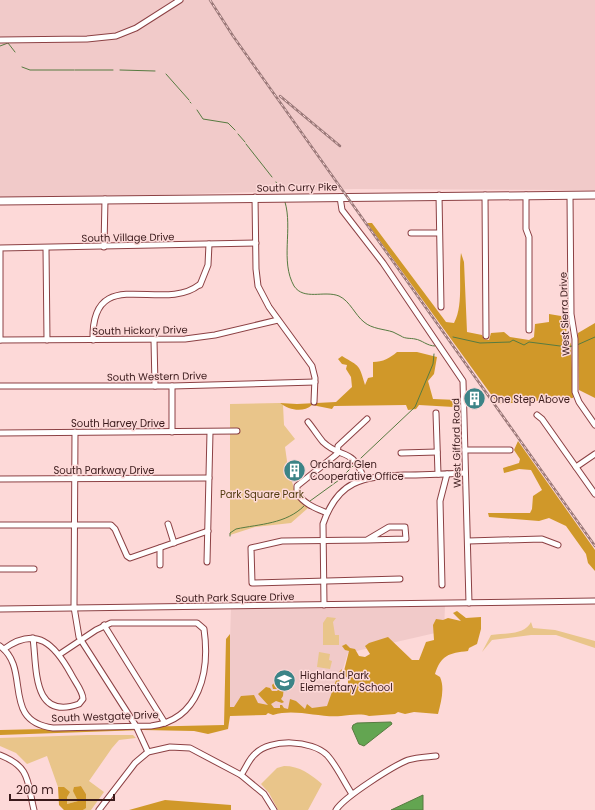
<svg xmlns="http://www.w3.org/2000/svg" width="595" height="810" font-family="Poppins,sans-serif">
<rect width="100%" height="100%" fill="#fdd9d8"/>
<g fill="#f1cac9">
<path d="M0 0H595V190L354 189 0 200Z"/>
<path d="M445 606 444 631 348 653 330 709H228L231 607Z"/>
</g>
<g fill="#e9c58a">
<path d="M280 403 283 405 284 425 295 439 285 447 288 468 295 492 308 508 291 523 255 527 230 535V404Z"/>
<path d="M327 617 336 618 333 622 335 635H339V645H323V623Z"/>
<path d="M531 622 533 628 555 630 595 641V648L556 635H531L492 640 482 652 491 635C505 633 525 635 531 622Z"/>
<path d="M319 652 330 654 329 660 332 661 330 669 317 667Z"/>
<path d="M88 735H133L136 738 119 740 112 748 89 781 104 792 91 810H83L86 807V794L81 786 74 787 78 801 67 804 64 787H58L47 756 27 764 16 753 0 746V738Z"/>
<path d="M284 766C300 766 310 774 322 784L308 810H278L269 793 261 784 277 768Z"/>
</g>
<g fill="#d09829">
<path d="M367 223H372L446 322 454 323C464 305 458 275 461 253L464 262 467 332 482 335 484 339 489 340 491 333 504 332 510 337 529 340 534 337 535 324 549 322V314L567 317 566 342 571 343 573 398 498 404Z"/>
<path d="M595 323V398L579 390 578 333Z"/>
<path d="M397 352H417L437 357 434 374 428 381 433 399 458 400V404L454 407 419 405 416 409 408 410 406 405 334 406 332 409 312 405C303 413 289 410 280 403L297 404 336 402 352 387 351 377 346 369 347 365 342 364 338 359 342 356C360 367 359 364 365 385L368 378 373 377V362C383 362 390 358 397 352Z"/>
<path d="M518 441 595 550V571L588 563 586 554 566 526 549 518 539 521 489 517 488 513H530L532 509 533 496 542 490 531 470 519 469 504 473 503 468 519 463 520 459 514 450Z"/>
<path d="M457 611 466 618 481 617V629L477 644 469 648 468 651C449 653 441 655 435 674L440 677C445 688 441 702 438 714L414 712 405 714 398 712 395 714 369 716C361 713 350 715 341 716 319 718 295 708 273 715L268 713 266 715 230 716 228 729 208 734 194 731 143 730 0 735V730L224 725 226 639 230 634V707H234L241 696 254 695 258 703 268 705 258 694 266 687 270 688 272 691H277L279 689H273L272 685 275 682 284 685 283 696 281 699 284 702 282 703 276 701 271 704 274 708H280V705H282L284 708 288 709 290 699 296 701 305 709 307 704 312 708 327 706 339 672 342 669 337 692 348 686V678L343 675 349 651 345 650 342 646 346 644 350 648 355 649 359 656 365 657 370 654 365 646 369 643 388 637 412 660H419L426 642 434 640 433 625 436 619 443 620 448 618 461 621 453 613Z"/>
<path d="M81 786 86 794V808L83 810H64L59 805 58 787H64L70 792 67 797V804L78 801 73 791 74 787Z"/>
<path d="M165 800 231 805V810H129Z"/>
</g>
<g fill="#63a551" stroke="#577b41">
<path d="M391 722 392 724 364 746 359 744 352 728 353 725 357 723Z"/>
<path d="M423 795V810H391Z"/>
</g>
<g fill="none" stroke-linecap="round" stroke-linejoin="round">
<g stroke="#577b41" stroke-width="1">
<path d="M0 46 8 43 15 52"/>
<path d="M22 67 30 70H74"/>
<path d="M75 70H113"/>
<path d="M120 70 155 71"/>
<path d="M166 74 189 100"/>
<path d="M190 102 191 103"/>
<path d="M197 110 203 119 228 123 235 130"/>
<path d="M238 134 245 142"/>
<path d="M246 144 272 177"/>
<path d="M276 182 280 189"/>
<path d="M285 202C293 229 280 261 294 286 304 301 324 290 339 296 350 301 355 315 364 322 372 329 384 329 393 332 396 333 398 335 401 336 405 339 411 338 415 339 422 340 427 346 435 346"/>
<path d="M453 337 480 343 510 342 513 340 524 345 529 342 568 347 572 346"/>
<path d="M577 345 595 337"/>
<path d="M361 458 415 407 433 364 434 354"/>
<path d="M310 501 339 480 354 465"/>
<path d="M230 536V533L236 529C260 524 286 524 304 506"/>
</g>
<defs>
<g id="minor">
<path d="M0 40 87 39 116 36 136 28 180 0"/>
<path d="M439 195 441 307"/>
<path d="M485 195 486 336"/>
<path d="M526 195V229L529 237V330"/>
<path d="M570 195 571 314 575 339V392L579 402 595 425"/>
<path d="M255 197 256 269 258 286 269 307 312 366 315 378 314 402"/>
<path d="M340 197 342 210 383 263 463 381 469 603"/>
<path d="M411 233H439"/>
<path d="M104 247 105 199"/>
<path d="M46 248 47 340"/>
<path d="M200 285 208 265 209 244"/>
<path d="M0 340V248L256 243"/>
<path d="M0 340 185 339 215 335 278 320"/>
<path d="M93 340C91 262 162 314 199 285"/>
<path d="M154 340 155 386"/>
<path d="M0 386H172L315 382"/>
<path d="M436 413 438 474"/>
<path d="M537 415 542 419 595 494"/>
<path d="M308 422C313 428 318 436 323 442 342 460 352 446 364 479"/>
<path d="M75 432 74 607 79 637 136 726 148 752"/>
<path d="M172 432V386"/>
<path d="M0 433 237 431"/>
<path d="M465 450H510"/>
<path d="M401 453 437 452"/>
<path d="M576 467 595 454"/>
<path d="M0 479 209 478"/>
<path d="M327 513C315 508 304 504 297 493V486L337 454 338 446 367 419"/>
<path d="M168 524 174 543"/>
<path d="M0 525H111L115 529 127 556 130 558 208 531"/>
<path d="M367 540 406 539 405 527H389L367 540 282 541 251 548 252 583 400 579"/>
<path d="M468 541 542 539 558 545"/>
<path d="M160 548V565"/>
<path d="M207 562 210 432"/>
<path d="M0 569H34"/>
<path d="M442 585 440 501 447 474"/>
<path d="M324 605 323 524C338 480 362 477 404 475 425 475 445 474 465 473"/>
<path d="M0 609 595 601"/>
<path d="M104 625 165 723"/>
<path d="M0 646C32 669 0 721 53 728L151 726C200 720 210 671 204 629L197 623H111L96 630 60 654"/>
<path d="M4 649C37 625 55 645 71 674 75 682 83 691 83 699L79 704C32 721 37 668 33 638"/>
<path d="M0 755C31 767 27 782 34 810"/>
<path d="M241 775C246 768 249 759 255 754 270 738 312 740 327 755 337 766 344 782 352 794"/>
<path d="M99 810 135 763 148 752 170 747 190 748 241 775 264 794 274 810"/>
<path d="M336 810C344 797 393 766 408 760 417 757 427 757 436 756"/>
</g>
<path id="major" d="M0 201 595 195"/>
</defs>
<use href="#minor" stroke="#8c4144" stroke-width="7"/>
<use href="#major" stroke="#8c4144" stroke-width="9"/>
<use href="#minor" stroke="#fff" stroke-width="5"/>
<use href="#major" stroke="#fff" stroke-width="7"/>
<defs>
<g id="rail">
<path d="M210 0 233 36 595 546"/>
<path d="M280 96 340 146"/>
</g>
</defs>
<use href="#rail" stroke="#9a7878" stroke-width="2.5"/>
<use href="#rail" stroke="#fdd9d8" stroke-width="1" stroke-dasharray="3" stroke-linecap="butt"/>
</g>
<defs>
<symbol id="building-disc" viewBox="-11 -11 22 22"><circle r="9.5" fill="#3c8487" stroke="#fdd9d8"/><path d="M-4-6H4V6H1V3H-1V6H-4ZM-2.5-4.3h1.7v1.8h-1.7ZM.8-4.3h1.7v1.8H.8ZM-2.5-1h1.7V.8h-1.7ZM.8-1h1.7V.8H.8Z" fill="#fff"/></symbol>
<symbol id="school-disc" viewBox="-11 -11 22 22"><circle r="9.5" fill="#3c8487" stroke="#fdd9d8"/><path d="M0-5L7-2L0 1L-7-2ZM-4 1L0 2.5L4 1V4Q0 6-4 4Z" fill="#fff"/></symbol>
</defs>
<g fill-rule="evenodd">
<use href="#building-disc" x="462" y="386" width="25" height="25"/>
<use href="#building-disc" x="282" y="458" width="25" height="25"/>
<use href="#school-disc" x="272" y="668" width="25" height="25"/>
</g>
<g text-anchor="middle" stroke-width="3" stroke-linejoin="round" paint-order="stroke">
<g font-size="10" fill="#3a1a1b" stroke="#fdd9d8">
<text transform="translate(297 187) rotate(-1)" y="4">South Curry Pike</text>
<text transform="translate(128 237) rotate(-1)" y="4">South Village Drive</text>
<text transform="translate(564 314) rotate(-92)" y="4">West Sierra Drive</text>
<text transform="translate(140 330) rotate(-1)" y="4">South Hickory Drive</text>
<text transform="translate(157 376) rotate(-1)" y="4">South Western Drive</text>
<text x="118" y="427">South Harvey Drive</text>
<text transform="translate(456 443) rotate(-91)" y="4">West Gifford Road</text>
<text x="104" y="474">South Parkway Drive</text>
<text transform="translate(235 597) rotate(-1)" y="4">South Park Square Drive</text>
<text transform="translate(105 716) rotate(-2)" y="4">South Westgate Drive</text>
</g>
<g font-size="10" fill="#3a1a1b" stroke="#fdd9d8" text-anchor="start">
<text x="490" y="403">One Step Above</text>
<text x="310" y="468">Orchard Glen<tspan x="310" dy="12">Cooperative Office</tspan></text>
<text x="300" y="679">Highland Park<tspan x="300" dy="12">Elementary School</tspan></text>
</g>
<g font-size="10" fill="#523b0f" stroke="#fdd9d8">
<text x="262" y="498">Park Square Park</text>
</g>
</g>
<path d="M10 794v6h104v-6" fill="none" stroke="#3a1a1b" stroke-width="2"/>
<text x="16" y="794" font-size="12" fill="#3a1a1b" stroke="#fdd9d8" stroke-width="3" paint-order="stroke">200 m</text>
</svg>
